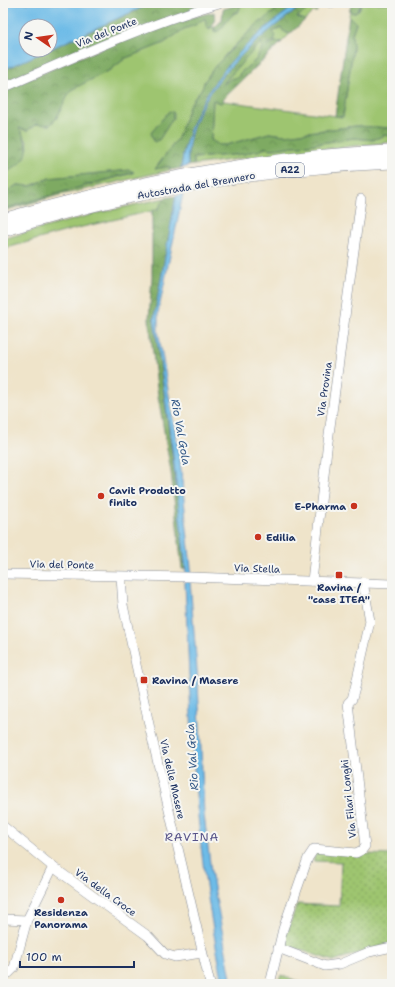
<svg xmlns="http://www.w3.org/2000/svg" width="395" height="987" font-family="'Shantell Sans',sans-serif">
<defs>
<pattern id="forest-crowns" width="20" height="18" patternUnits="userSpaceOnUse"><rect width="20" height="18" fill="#7eaa62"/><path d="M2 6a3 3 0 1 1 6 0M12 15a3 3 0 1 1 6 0" fill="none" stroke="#668b54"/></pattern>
<pattern id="cemetery-stones" width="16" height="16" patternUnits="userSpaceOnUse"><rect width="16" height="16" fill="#9ec570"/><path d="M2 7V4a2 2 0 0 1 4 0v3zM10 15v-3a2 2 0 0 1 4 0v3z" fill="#80a05f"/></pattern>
<pattern id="park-dots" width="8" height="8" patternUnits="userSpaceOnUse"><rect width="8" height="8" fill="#9ec570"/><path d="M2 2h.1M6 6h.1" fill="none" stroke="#80a05f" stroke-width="1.8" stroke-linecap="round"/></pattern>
</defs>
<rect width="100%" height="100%" fill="#f6f6f2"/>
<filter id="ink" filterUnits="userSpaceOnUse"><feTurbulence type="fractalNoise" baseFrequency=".025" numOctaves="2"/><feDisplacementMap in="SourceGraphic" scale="8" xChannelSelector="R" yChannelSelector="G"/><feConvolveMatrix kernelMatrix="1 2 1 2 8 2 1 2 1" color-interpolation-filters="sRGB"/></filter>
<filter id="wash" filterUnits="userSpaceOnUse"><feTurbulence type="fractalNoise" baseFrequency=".012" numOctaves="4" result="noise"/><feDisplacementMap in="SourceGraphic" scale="16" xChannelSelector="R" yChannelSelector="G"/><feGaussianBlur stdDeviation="0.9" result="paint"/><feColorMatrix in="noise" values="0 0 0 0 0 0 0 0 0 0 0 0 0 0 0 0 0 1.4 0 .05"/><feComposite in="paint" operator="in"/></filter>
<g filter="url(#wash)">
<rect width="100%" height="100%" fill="#efe4ca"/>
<g fill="#9ec570" stroke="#5c7a67" fill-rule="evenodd">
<path d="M244 3C248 6 277 3 285 3L255 26 226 54 204 82 203 87 190 104 178 138 156 168 170 167V170L56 196 3 211V209L133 173 130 170 50 178 30 186 17 185 3 194V174L12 169 28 148 27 141 18 128H33L36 124 50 125 56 119 70 90 110 70 126 58 164 43 184 29 195 25 206 17 210 29 213 25 214 31 224 25 232 14 238 12 241 4ZM169 111 174 114 173 118 159 140 151 133Z"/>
<path d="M317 3V12H313L305 20 297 17Z"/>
<path d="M362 3H392V128L356 126 285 135 269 133 226 145H219L211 140 213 100 221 103 224 101 343 117 353 48 352 34 356 23 349 16 350 9 352 13 359 10Z"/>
<path d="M281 27 286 33 290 34 282 42H275L267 47 270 42 272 33Z"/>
<path d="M261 42 262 48 256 60 240 73 238 78 220 87Z"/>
<path d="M385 135 392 137V142L259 156 194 165V158L245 154C251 150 257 153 265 148 277 151 289 145 301 146L354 138 373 140Z"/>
<path d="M165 198 159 208 152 211 78 228 3 249V239L13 236 98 213Z"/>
</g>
<g fill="url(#forest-crowns)" stroke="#4c6c60" fill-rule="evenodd">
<path d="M152 3H213L3 84V70Z"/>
<path d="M285 3H299C241 43 190 95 181 168L170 170V167L155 169 178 138 190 104 203 87 204 82 215 66 255 26Z"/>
<path d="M306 3H317L297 17 305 20 290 34 283 31 281 27 272 33 276 35 274 41 268 44 267 47 275 42H282L222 100 224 101 221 103 213 100 211 140 219 145H226L269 133 285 135 356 126 392 128V137L385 135 373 140 354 138 301 146C289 145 277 151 265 148 257 153 252 150 245 154L194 158V165L188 166C183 96 255 39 306 3ZM261 42 262 48 256 60 240 73 238 78H232L221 86Z"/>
<path d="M352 3H362L356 13H352L350 9Z"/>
<path d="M241 4 239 11C227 15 224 31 215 32L214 28 222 20 223 9Z"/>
<path d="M214 12 215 19 210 29 206 26 205 18 195 25 184 29 164 43 126 58 110 70 71 90 56 119 50 125 36 124 27 131 19 128C34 153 28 160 3 174V90C72 61 141 29 214 12Z"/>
<path d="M349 16 356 23 352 34 353 48 343 117 335 116Z"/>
<path d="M169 111 173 112V118L159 140 154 142 151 133Z"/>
<path d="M130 170 134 172 3 209V194L17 185 31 186 50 178Z"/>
<path d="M176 196 154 318 179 508 185 569H182L171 472 158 396 149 319 152 277V211L159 208 165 198Z"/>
</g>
<path fill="url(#cemetery-stones)" stroke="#5c7a67" d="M281 975 305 984H278Z"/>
<path fill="url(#park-dots)" stroke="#5c7a67" d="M316 852 392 855V943L333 961 283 944 297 904 339 906 341 862 313 861Z"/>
<g fill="#6dbbe7" stroke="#4475a2">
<path d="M3 3H152L50 49V26H26V50H48L3 70Z"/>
<path d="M299 3H306C255 39 183 96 188 166L181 168C190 95 241 43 299 3Z"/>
<path d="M183 194 158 313V330L180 461 191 568 190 581 198 683 204 815 211 871 232 984H223C214 935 205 887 200 837 191 753 189 667 185 583L186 571 173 456 154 318 176 196Z"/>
</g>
</g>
<g filter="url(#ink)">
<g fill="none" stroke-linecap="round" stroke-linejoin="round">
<defs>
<g id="minor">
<path d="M330 3H343"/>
<path d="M3 88C74 57 145 25 219 3"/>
<path d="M3 574 191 577 392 584"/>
<path d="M121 577 123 605 152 738 210 984"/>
<path d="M312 581 327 449 361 199"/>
<path d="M3 826 53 867 148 936 165 954 175 957 202 953"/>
<path d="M3 919 27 920"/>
<path d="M278 948 325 966 340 964 369 952 392 947"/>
<path d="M3 975 9 973 14 968 27 920 53 867"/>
<path d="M270 984 283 929 308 858 314 849 356 853 362 850 365 846 348 703 352 699 355 688 370 621 363 582"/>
</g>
<g id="highway">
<path d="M3 220C130 184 260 156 392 152"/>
<path d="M3 230C129 191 260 168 392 162"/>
</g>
</defs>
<use href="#minor" stroke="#858a94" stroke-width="10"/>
<use href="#highway" stroke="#858a94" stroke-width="14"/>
<use href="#minor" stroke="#fff" stroke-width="9"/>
<use href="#highway" stroke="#fff" stroke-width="13"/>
</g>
</g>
<g fill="#c8321e" stroke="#f6f6f2" stroke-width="1.5">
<circle cx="101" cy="496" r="4"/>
<circle cx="354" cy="506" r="4"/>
<circle cx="258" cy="537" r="4"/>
<rect x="335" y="571" width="8" height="8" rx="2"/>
<rect x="140" y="676" width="8" height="8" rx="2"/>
<circle cx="61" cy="900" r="4"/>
</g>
<g text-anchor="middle" stroke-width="4" stroke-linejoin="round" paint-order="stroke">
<rect fill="#f6f6f2" stroke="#5d6b8a" stroke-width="1" x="276" y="163" width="28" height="14" rx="3"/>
<g font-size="9" font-weight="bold" fill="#1b2f5e">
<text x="290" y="173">A22</text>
</g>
<g font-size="10" fill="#1b2f5e" stroke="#f6f6f2">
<text transform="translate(106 32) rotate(-22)" y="4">Via del Ponte</text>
<text transform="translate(196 185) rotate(-10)" y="4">Autostrada del Brennero</text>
<text transform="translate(324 389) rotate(-82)" y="4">Via Provina</text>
<text transform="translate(62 564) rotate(1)" y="4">Via del Ponte</text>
<text transform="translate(257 568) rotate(2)" y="4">Via Stella</text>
<text transform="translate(173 779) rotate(77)" y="4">Via delle Masere</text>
<text transform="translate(348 799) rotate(-96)" y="4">Via Filari Longhi</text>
<text transform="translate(106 892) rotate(36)" y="4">Via della Croce</text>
</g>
<g font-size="10" font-weight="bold" fill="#1b2f5e" stroke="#f6f6f2" text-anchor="start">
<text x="109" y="494">Cavit Prodotto<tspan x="109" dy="12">finito</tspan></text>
<text x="346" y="510" text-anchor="end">E-Pharma</text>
<text x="266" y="541">Edilia</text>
<text x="339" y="591" text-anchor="middle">Ravina /<tspan x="339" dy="12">"case ITEA"</tspan></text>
<text x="152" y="684">Ravina / Masere</text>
<text x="61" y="916" text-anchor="middle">Residenza<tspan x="61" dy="12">Panorama</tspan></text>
</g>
<g font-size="11" font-style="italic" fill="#345987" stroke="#f6f6f2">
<text transform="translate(181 432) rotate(80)" y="4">Rio Val Gola</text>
<text transform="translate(192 757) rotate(-94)" y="4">Rio Val Gola</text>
</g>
<g font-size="12" letter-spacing="1" fill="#565288" stroke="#f6f6f2">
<text x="192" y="841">RAVINA</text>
</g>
</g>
<rect width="395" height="987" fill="none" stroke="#f6f6f2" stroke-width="16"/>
<g transform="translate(38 38) rotate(283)"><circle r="19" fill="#f6f6f2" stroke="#9ea6b7"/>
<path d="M0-3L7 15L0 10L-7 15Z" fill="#c8321e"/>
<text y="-6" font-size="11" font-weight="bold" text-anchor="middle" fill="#1b2f5e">N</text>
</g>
<path d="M20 961v6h114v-6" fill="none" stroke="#1b2f5e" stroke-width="2"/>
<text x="26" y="961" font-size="12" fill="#1b2f5e" stroke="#f6f6f2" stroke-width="3" paint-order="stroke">100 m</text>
</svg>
